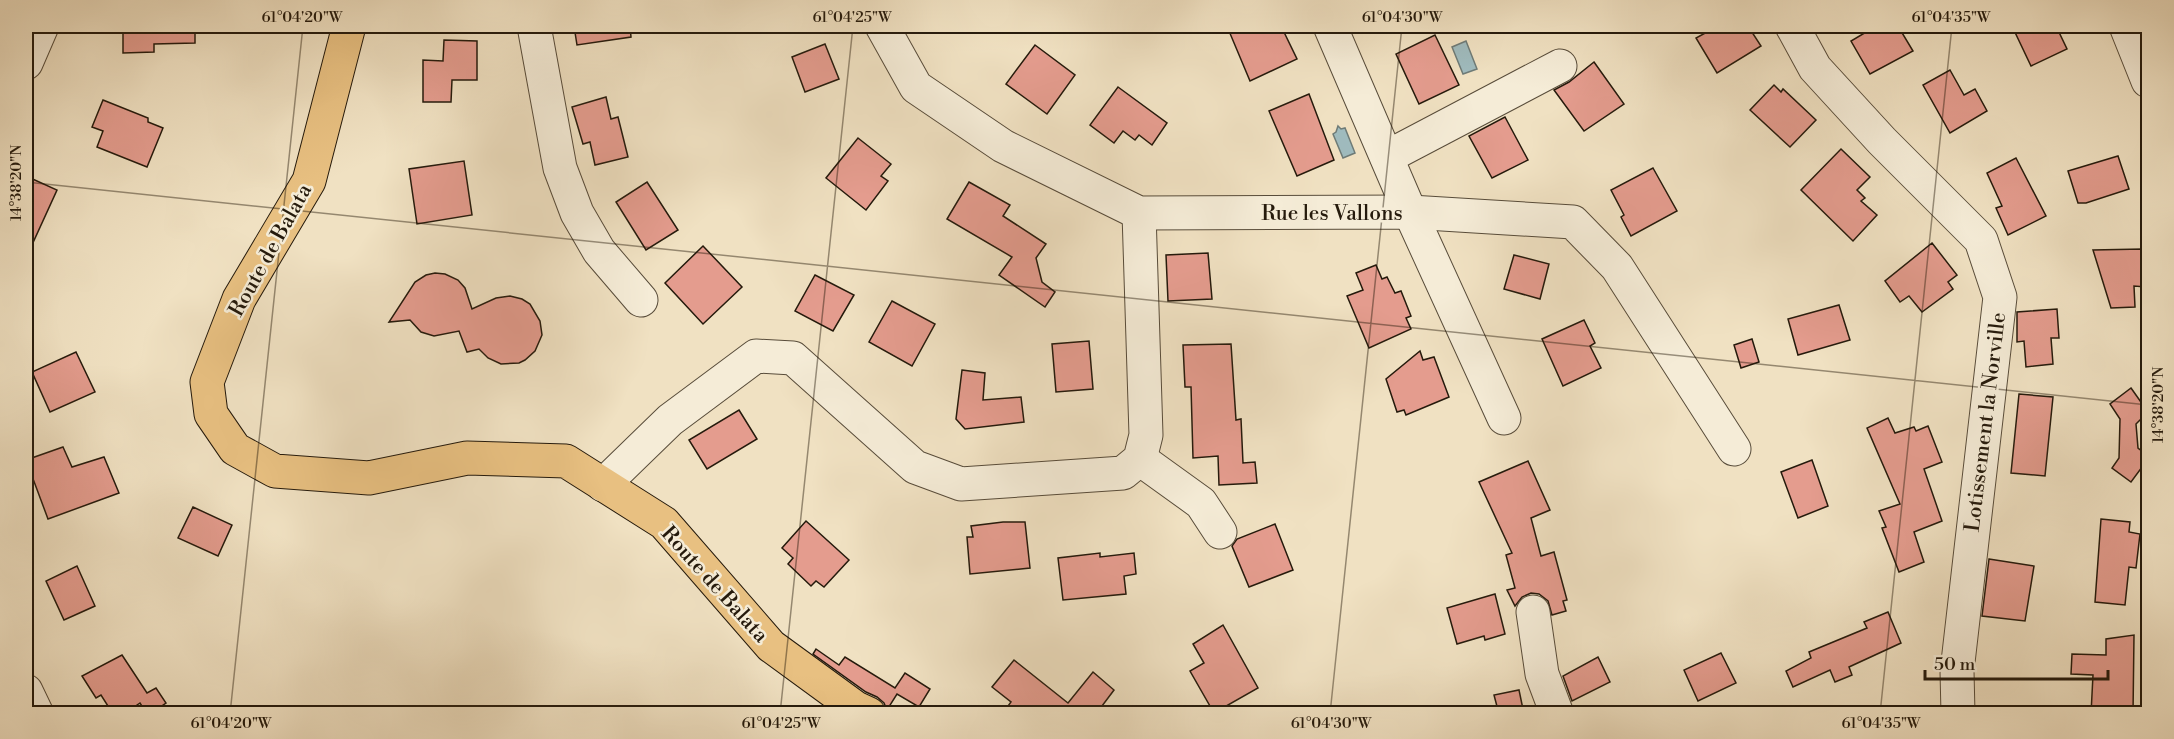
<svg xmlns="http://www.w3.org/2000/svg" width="2174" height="739" font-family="'Libre Bodoni',serif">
<rect width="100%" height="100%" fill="#f0e1c2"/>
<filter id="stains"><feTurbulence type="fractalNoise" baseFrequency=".00333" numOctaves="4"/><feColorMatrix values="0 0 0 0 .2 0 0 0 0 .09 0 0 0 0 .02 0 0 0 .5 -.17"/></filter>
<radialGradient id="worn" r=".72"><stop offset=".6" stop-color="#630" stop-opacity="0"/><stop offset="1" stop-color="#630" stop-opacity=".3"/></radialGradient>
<g fill="#9fbbbe" stroke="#6e7b77" stroke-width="1.5">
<path d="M1466 41 1477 69 1463 74 1452 47Z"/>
<path d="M1338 126 1341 129 1345 128 1355 153 1343 158 1333 134 1336 132Z"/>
</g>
<g fill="#e49c8e" stroke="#251a0c" stroke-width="1.5">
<path d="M123 26H195V43L154 44V52L123 53Z"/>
<path d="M574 26H630L631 37 577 45Z"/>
<path d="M1241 26H1281L1297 59 1250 81 1229 31Z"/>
<path d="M1718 26H1748L1761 46 1717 73 1696 38Z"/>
<path d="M1865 26H1898L1913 51 1870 74 1851 41 1868 31Z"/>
<path d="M2012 26H2056L2067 49 2031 66Z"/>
<path d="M1435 35 1459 85 1419 104 1396 54Z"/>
<path d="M444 40 477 41V80H452L451 102H423V60L443 61Z"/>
<path d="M825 44 839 79 805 92 792 57Z"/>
<path d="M1035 45 1075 75 1047 114 1006 84Z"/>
<path d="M1594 62 1624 104 1584 131 1554 90 1569 82Z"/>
<path d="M1950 70 1964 95 1975 89 1987 111 1950 133 1923 85Z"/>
<path d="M1774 85 1781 92 1783 89 1816 120 1790 147 1750 110Z"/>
<path d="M1118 87 1167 123 1152 145 1139 135 1135 140 1123 131 1114 143 1090 125Z"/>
<path d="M1309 94 1334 160 1297 176 1269 111Z"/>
<path d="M606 97 611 119 618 117 628 157 595 165 590 142 583 144 572 107Z"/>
<path d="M103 100 148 118V122L163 128 147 167 97 147 103 131 92 127Z"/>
<path d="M1505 117 1528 160 1492 178 1469 136Z"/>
<path d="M858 138 891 164 881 176 888 181 866 210 826 178Z"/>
<path d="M1841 149 1870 177 1857 190 1865 198 1861 201 1877 215 1853 241 1801 190Z"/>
<path d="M2118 156 2129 189 2086 203H2078L2068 171Z"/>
<path d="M2016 158 2046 216 2008 235 1996 208 2002 206 1987 173Z"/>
<path d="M464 161 472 215 417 224 409 169Z"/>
<path d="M1653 168 1677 211 1631 236 1621 217 1624 215 1611 190Z"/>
<path d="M26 176 57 190 26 258Z"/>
<path d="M647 182 678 230 646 250 616 202Z"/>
<path d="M969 182 1010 205 1003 216 1046 244 1036 258 1042 282 1055 292 1045 307 999 275 1012 257 947 219Z"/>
<path d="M1932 243 1957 275 1948 282 1953 289 1922 312 1909 296 1900 302 1885 281Z"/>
<path d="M703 246 742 287 703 324 665 283Z"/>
<path d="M2143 249 2146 287 2134 286 2135 307 2111 308 2093 250Z"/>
<path d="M1208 253 1212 299 1168 301 1166 255Z"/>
<path d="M1514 255 1549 264 1540 299 1504 289Z"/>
<path d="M1376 265 1382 279 1387 277 1395 293 1401 291 1411 316 1406 318 1411 329 1369 348 1347 296 1363 290 1356 273Z"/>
<path d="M435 273 445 274 458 280 465 288 472 309 496 298 510 296 522 299 530 304 540 321 542 335 535 351 525 360 519 363 501 364 488 358 479 349 467 352 459 331 434 336 421 332 410 320 389 322 415 282 426 275Z"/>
<path d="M815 275 854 295 833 331 795 311Z"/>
<path d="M892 301 935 324 912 366 869 342Z"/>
<path d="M1839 305 1850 340 1798 355 1788 319Z"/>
<path d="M2057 309 2059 338H2051L2053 364 2026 367 2024 341 2017 342V312Z"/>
<path d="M1584 320 1595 343 1590 346 1601 368 1563 386 1542 339Z"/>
<path d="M1752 339 1759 362 1741 368 1734 345Z"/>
<path d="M1089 341 1093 389 1056 392 1052 344Z"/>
<path d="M1231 344 1236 420 1241 419 1243 463 1255 462 1257 483 1219 485 1218 456 1193 458 1191 387H1185L1183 345Z"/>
<path d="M1420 351 1423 360 1434 357 1449 397 1406 415 1404 410 1397 412 1386 379Z"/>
<path d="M76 352 95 392 50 412 32 372Z"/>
<path d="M962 370 985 373 983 400 1021 397 1024 422 965 429 956 419Z"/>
<path d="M2131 388 2148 412 2136 424 2138 448 2148 456V459L2131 482 2112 468 2119 458 2120 419 2110 404Z"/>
<path d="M2019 394 2053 397 2045 476 2011 473Z"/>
<path d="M739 410 757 439 707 469 689 440Z"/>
<path d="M1888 418 1895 433 1914 427 1916 431 1928 426 1942 462 1924 469 1942 521 1914 532 1924 562 1899 572 1882 528 1886 527 1879 511 1900 504 1867 428Z"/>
<path d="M63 447 72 467 104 457 119 493 48 519 26 460Z"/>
<path d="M1812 460 1828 506 1798 518 1781 472Z"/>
<path d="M1528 461 1550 510 1531 518 1541 556 1554 552 1567 600 1563 601 1566 611 1552 615 1548 601 1539 594 1531 593 1522 597 1515 606 1507 590 1515 588 1506 555 1512 553 1479 482Z"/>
<path d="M193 507 232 525 218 556 178 538Z"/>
<path d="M2101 519 2130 522 2129 532 2140 534 2136 568 2129 567 2125 605 2095 602Z"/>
<path d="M806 521 849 560 824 587 816 581 811 586 788 564 793 558 782 548Z"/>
<path d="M1003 522H1025L1030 568 970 574 967 537H973L971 526Z"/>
<path d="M1275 524 1293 570 1249 587 1232 546 1237 539Z"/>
<path d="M1100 553V557L1134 553 1136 574 1124 576 1126 594 1063 600 1058 558Z"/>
<path d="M1989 559 2034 566 2025 621 1982 616Z"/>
<path d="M77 566 95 606 64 620 46 581Z"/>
<path d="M1495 594 1505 634 1485 640 1484 636 1457 644 1447 608Z"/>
<path d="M1888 612 1901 643 1849 667 1852 675 1835 682 1830 670 1793 687 1786 671 1811 658 1809 652 1867 628 1864 622Z"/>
<path d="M1223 625 1258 688 1214 713 1190 671 1204 663 1193 644Z"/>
<path d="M2134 635 2133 714H2091L2093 675 2071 674 2072 654 2106 655V639Z"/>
<path d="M816 649 839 665 845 657 895 688 905 673 930 689 919 707 897 694 887 710 884 703 877 697 866 692 813 654Z"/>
<path d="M1721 653 1736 683 1698 701 1684 670Z"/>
<path d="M122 655 147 693 156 688 166 703 150 714H147L140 703 124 714H113L101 695 96 698 82 676Z"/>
<path d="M1598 657 1610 682 1572 701 1563 676Z"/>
<path d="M1014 660 1068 703 1093 672 1114 690 1096 714H1018L1008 706 1011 702 992 687Z"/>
<path d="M1519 690 1524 714H1499L1494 695Z"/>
</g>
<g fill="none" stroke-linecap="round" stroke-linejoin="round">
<defs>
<g id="minor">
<path d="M534 26 560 168 577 213 599 251 641 300"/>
<path d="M882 26 916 87 1003 146 1139 213 1410 212 1573 222 1617 267 1734 449"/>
<path d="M1330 26 1410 212 1504 418"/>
<path d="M1792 26 1815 68 1882 141 1981 240 2000 297 1957 671 1958 714"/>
<path d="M2126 26 2148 81"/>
<path d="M26 63 42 26"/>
<path d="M1387 157 1560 66"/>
<path d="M1140 459 1201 503 1220 532"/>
<path d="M603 485 670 420 756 356 793 358 915 467 961 484 1123 473 1140 459 1146 435 1139 213"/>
<path d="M1533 612 1542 674 1557 714"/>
<path d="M26 691 37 714"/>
</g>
<path id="major" d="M349 26 309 181 239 299 207 382 211 414 235 449 275 471 369 478 467 458 566 461 664 523 771 646 856 708 869 714"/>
</defs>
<use href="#minor" stroke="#584c3a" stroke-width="35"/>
<use href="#major" stroke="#251a0c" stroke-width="35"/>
<use href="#minor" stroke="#f5ecd7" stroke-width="33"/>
<use href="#major" stroke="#e8c081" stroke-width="33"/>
</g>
<path fill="none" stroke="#251a0c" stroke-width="1.5" stroke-opacity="0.45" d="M26 182 2148 405M230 714 303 26M780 714 853 26M1330 714 1402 26M1880 714 1952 26"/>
<g text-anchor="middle" stroke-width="5" stroke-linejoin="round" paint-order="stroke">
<g font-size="21" fill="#251a0c" stroke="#f5ecd7">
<text x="1332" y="220">Rue les Vallons</text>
<text transform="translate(270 250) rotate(-61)" y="7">Route de Balata</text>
<text transform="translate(1985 422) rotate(-83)" y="7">Lotissement la Norville</text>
<text transform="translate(715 584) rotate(48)" y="7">Route de Balata</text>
</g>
</g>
<rect width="2174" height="739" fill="none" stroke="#f0e1c2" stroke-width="66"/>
<path d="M1925 670v9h183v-9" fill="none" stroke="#251a0c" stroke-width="3"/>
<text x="1934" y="670" font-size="18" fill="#251a0c" stroke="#f5ecd7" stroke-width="4.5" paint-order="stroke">50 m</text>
<rect x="33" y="33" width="2108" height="673" fill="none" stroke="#251a0c" stroke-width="2"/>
<g font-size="15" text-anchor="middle" fill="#251a0c">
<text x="302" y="22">61°04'20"W</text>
<text x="852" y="22">61°04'25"W</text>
<text x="1402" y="22">61°04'30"W</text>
<text x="1951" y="22">61°04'35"W</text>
<text transform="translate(16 183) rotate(-90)" y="5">14°38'20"N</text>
<text transform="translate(2158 405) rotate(-90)" y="5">14°38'20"N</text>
<text x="231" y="728">61°04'20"W</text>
<text x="781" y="728">61°04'25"W</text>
<text x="1331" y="728">61°04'30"W</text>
<text x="1881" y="728">61°04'35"W</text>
</g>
<rect width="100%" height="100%" filter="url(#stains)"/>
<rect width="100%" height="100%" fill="url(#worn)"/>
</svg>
